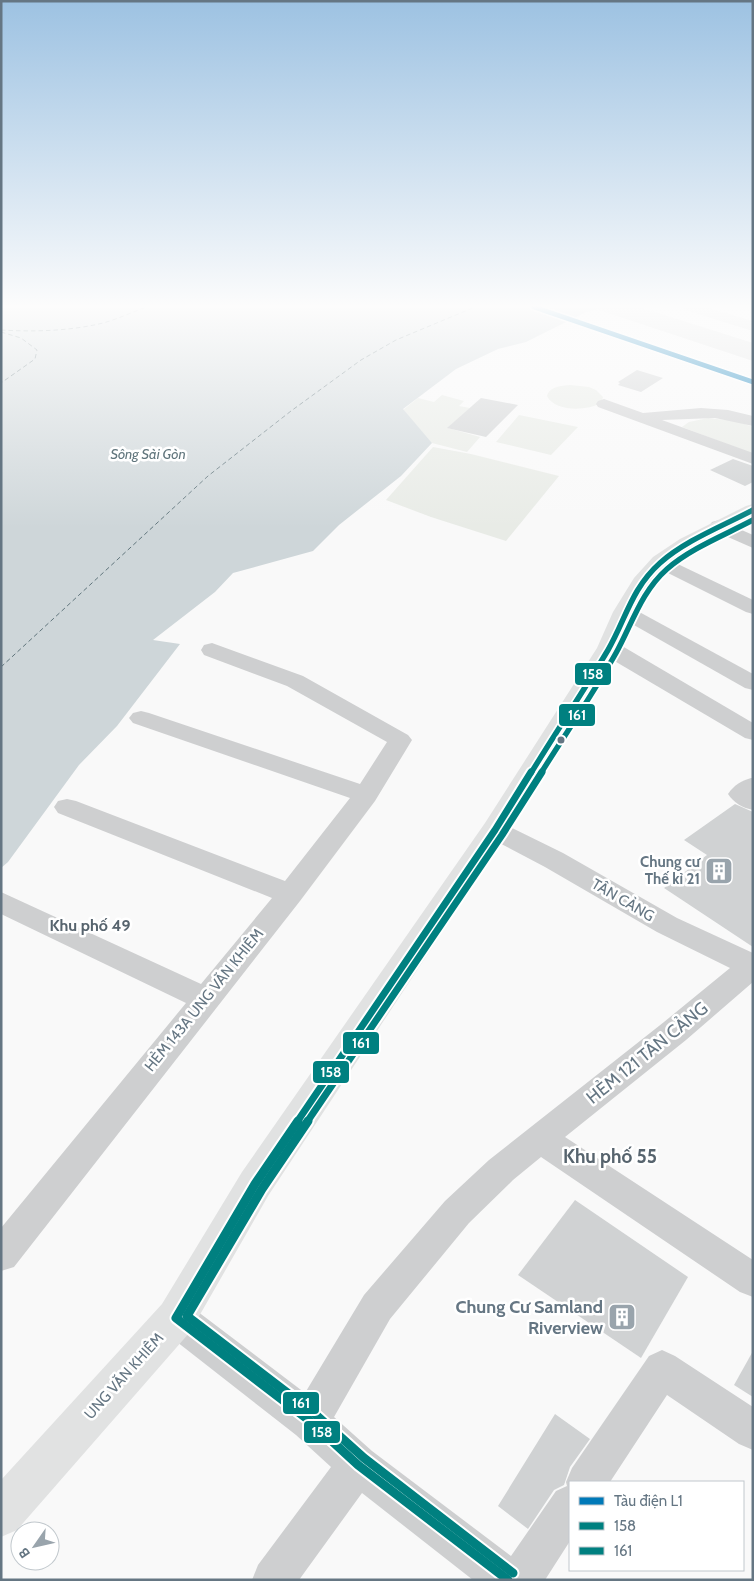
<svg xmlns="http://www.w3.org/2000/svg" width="754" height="1581" font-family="Cabin,sans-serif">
<rect width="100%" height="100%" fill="#f9f9f9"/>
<g fill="#e8ebe6">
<path d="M570 385 589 387 596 390 603 397 601 403C587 411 555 412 547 396 550 386 561 386 570 385Z"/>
<path d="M442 395 464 401 459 406 470 408 448 428 480 437 467 452 432 443 403 410 418 398 434 402Z"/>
<path d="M519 415 578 427 551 455 496 442Z"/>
<path d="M708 418 736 421 753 427V454L682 427 689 422Z"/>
<path d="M433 447 471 454 559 476 506 541 431 517 386 500Z"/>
</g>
<path fill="#ced6d9" d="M1 307H609L586 312 526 342 498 349 456 369 403 409 432 443 401 476 339 525 313 551 233 573 215 592 153 640 180 644 117 726 79 765 8 862 1 868Z"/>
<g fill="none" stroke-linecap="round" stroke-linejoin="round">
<g stroke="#60757c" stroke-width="1" stroke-dasharray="4.5 3" stroke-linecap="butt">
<path d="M1 330C35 332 70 331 103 323 118 319 132 312 147 307"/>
<path d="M1 332 21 338 37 350 35 359 1 383"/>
<path d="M1 667 208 476 291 411 361 360 396 340 475 307"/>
</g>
</g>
<g fill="#d0d2d3">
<path d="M637 370 663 378 641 392 618 385 620 383 618 382Z"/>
<path d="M481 398 518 405 486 437 447 428Z"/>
<path d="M733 459 753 466V482L745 486 710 470Z"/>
<path d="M735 804 753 812V947L664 888 707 855 684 840Z"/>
<path d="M575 1200 688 1277 641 1358 518 1275Z"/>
<path d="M753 1351V1397L734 1385Z"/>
<path d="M555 1414 590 1439 570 1467 564 1485 554 1490 528 1529 498 1506Z"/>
</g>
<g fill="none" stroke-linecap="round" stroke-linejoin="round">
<g fill="#cecfd0" fill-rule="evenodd">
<path d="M604 399 643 413 701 408 728 410 753 416V426L715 418 662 420 753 453V464L598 407 596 404 598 401Z"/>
<path d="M719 520 753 535V548L712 530 709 526 712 522Z"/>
<path d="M661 556 753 600V614L746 612 654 566 651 562 654 558Z"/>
<path d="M625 606 632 608 753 674V690L745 688 618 616 614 612 618 608Z"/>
<path d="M609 641 617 643 753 723V740L745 738 601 653 598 648 601 643Z"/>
<path d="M212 643 303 676 408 735 412 740 375 801 300 901 14 1267 1 1271V1228L186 1003 1 914V892L201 984 272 898 58 813 54 807 58 801 67 799 76 801 285 881 350 798 133 723 129 718 133 713 141 711 149 713 360 784 387 742 287 686 204 655 201 650 204 645Z"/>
<path d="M751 778H753V810C743 808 734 803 728 794 734 785 741 781 751 778Z"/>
<path d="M495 821 504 824 563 853 677 918 753 953V982L686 1040 565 1137 753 1260V1297L740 1292 541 1157 513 1180 469 1223 390 1319 334 1417 372 1451 511 1556 556 1491 567 1486 566 1482 572 1468 649 1356 662 1350 675 1356 753 1407V1450L739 1444 667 1395 610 1482H570V1541L545 1580H473L362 1493 299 1580H252L258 1565 331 1467 296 1435 163 1331 158 1318 163 1305 176 1300 189 1305 305 1393 364 1295 445 1201 489 1160 664 1022 730 968 657 932 545 867 486 836 482 830 486 824Z"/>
</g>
<g fill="#e1e2e2" fill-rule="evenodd">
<path d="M597 307H620L753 350V361L599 310Z"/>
<path d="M683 307H706L753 321V331L685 310Z"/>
<path d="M753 504V518L696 549 669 567 651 586 637 612 621 648 505 837 268 1196 190 1332 17 1530 1 1537V1480L162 1304 242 1172 485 823 597 648 613 612 634 578 653 557 680 539 746 506Z"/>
</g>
<path fill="#e1e2e2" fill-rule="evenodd" d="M616 307H639L753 343V354L618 310Z"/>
<defs>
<path id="bus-1-far2" d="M531 773C556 732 583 692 608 650 626 619 631 589 660 563 686 540 723 526 753 510"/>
<path id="bus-1-far1" d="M297 1122 495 830 531 772"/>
<path id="bus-1" d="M298 1121 255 1184 176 1318 310 1421 358 1465 508 1580"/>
<path id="bus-2-far2" d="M541 773C566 733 593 694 616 653 632 624 641 592 667 569 691 548 725 535 753 520"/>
<path id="bus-2-far1" d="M307 1122 502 835 542 772"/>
<path id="bus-2" d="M308 1121 262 1189 187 1316 315 1414 364 1458 513 1573"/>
</defs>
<use href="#bus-1-far2" stroke="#fff" stroke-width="9"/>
<use href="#bus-1-far1" stroke="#fff" stroke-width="11"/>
<use href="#bus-1" stroke="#fff" stroke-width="13"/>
<use href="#bus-2-far2" stroke="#fff" stroke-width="9"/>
<use href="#bus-2-far1" stroke="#fff" stroke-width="11"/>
<use href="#bus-2" stroke="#fff" stroke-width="13"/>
<use href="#bus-1-far2" stroke="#008080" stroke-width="5.5"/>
<use href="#bus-1-far1" stroke="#008080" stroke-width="7"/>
<use href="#bus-1" stroke="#008080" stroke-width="9"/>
<use href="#bus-2-far2" stroke="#008080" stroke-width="5.5"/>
<use href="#bus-2-far1" stroke="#008080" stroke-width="7"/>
<use href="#bus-2" stroke="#008080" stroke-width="9"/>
<defs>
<path id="metro-1" d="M534 307 753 382"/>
</defs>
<use href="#metro-1" stroke="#fff" stroke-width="8"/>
<use href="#metro-1" stroke="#0079b8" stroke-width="5"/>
</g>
<linearGradient id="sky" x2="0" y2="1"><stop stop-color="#9dc2e2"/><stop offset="0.58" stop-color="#fcfcfc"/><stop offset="1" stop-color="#fcfcfc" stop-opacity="0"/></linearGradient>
<rect width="754" height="528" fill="url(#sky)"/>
<defs>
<symbol id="building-square" viewBox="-11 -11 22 22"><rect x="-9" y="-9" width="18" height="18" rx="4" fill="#99a4ac" stroke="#fff"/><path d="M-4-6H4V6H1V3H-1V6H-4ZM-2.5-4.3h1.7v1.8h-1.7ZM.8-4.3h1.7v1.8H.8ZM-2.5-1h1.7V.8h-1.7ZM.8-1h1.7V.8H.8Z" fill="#fff"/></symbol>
</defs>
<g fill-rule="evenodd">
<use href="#building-square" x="703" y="855" width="32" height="32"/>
<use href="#building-square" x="606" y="1301" width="32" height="32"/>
</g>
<circle fill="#657683" stroke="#fff" stroke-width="2" cx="561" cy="740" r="4.5"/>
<g text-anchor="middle" stroke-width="5" stroke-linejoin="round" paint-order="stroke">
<g font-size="14" font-style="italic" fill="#60757c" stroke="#fff">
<text x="148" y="459">Sông Sài Gòn</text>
</g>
<g font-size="15" font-weight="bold" fill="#657683" stroke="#fff" text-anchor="end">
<text x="700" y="867">Chung cư<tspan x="700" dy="17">Thế kỉ 21</tspan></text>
</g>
<g font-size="15" fill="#657683" stroke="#fff">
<text transform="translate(623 900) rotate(30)" y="5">TÂN CẢNG</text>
<text transform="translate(204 1000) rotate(-51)" y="5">HẺM 143A UNG VĂN KHIÊM</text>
<text transform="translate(124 1376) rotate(-48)" y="5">UNG VĂN KHIÊM</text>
</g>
<g font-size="16" font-weight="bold" fill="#57646e" stroke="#fff">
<text x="90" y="931">Khu phố 49</text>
</g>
<g font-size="18" fill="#657683" stroke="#fff">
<text transform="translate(647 1053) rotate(-39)" y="6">HẺM 121 TÂN CẢNG</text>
</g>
<g font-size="18" font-weight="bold" fill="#657683" stroke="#fff" text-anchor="end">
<text x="603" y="1313">Chung Cư Samland<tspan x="603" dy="21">Riverview</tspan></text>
</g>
<g font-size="19" font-weight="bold" fill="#57646e" stroke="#fff">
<text x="610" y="1163">Khu phố 55</text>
</g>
</g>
<g stroke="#fff" stroke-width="2">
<rect x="574" y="662" width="38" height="24" rx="5" fill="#008080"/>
<rect x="558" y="703" width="38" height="24" rx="5" fill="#008080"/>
<rect x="342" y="1031" width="38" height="24" rx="5" fill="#008080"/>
<rect x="312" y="1060" width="38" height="24" rx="5" fill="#008080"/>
<rect x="282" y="1391" width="38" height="24" rx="5" fill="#008080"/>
<rect x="303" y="1420" width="38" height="24" rx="5" fill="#008080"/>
</g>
<g font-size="14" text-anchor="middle" font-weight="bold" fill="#fff">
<text x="593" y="679">158</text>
<text x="577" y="720">161</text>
<text x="361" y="1048">161</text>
<text x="331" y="1077">158</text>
<text x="301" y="1408">161</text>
<text x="322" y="1437">158</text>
</g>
<rect width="754" height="1581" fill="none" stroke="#657683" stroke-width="5"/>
<rect x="569" y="1481" width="175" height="90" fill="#ffffff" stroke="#c1c8cd"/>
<rect x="579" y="1497" width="25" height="8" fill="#0079b8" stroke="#c1c8cd"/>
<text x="614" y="1506" font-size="15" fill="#657683">Tàu điện L1</text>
<rect x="579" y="1522" width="25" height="8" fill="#008080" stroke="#c1c8cd"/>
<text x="614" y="1531" font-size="15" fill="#657683">158</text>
<rect x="579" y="1547" width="25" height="8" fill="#008080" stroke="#c1c8cd"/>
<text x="614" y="1556" font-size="15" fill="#657683">161</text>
<g transform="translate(35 1546) rotate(236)"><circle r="24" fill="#ffffff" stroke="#c1c8cd"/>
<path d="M0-4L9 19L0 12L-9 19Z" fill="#99a4ac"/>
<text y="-8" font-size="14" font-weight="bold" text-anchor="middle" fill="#657683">B</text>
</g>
</svg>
